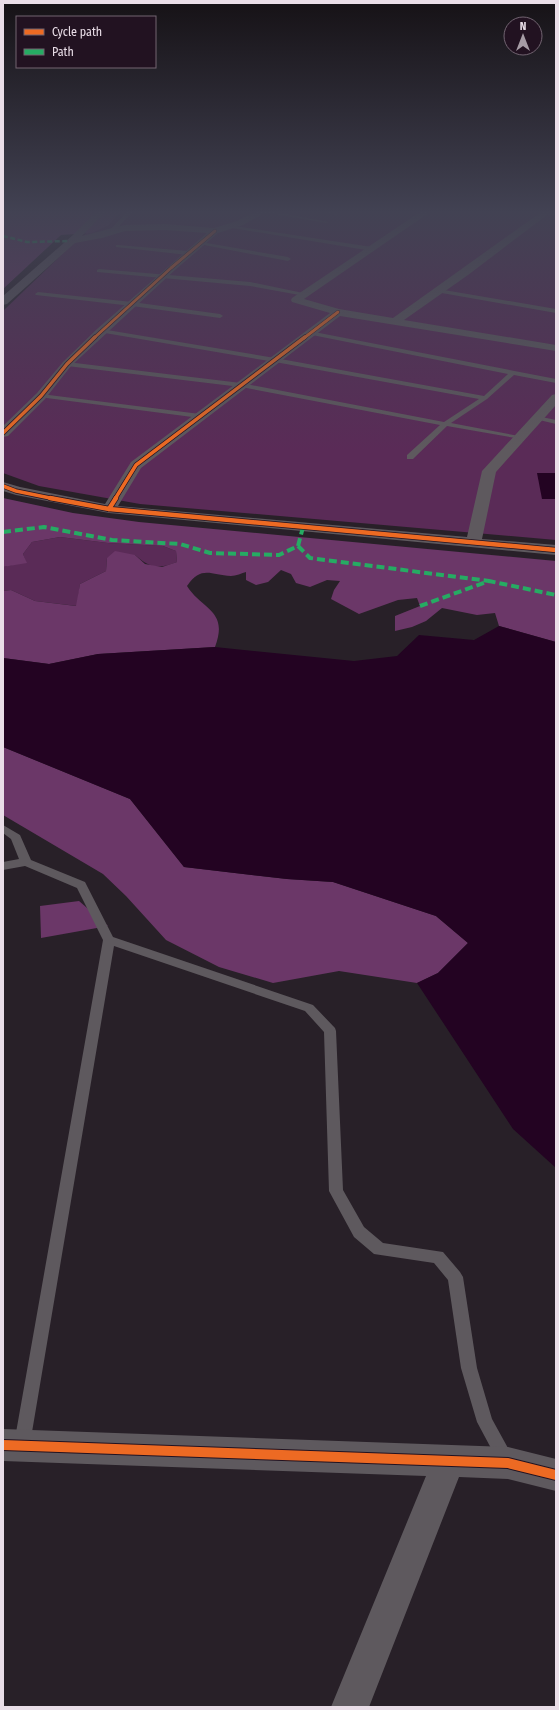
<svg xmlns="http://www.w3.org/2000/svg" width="559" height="1710" font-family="'Fira Sans Condensed',sans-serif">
<rect width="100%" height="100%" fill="#282028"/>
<g fill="#5a2b57">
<path d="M119 210H556V540L140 504 39 486 3 473V311L78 239Z"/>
<path d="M60 537 108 543 163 546 176 551 177 562C158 569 151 569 135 555L107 558 106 571 80 584 77 606 35 601 11 590 3 591V567L26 562 23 554 32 542Z"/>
</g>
<g fill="#6b3768">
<path d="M3 210H122L109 225 92 233 61 235 3 289Z"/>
<path d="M3 498 73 513 139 522 556 561V642L499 626 495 613 477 615 442 608 426 621 412 627 395 631V616L420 606 417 598 398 600 359 614 331 599 334 590 340 581 327 580 310 587 296 583 291 574 281 570 268 582 256 585 246 580V572C242 573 236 576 231 576 211 575 201 565 187 586 202 610 229 610 215 647L98 654 49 664 3 658V591L11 590 35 601 76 606 80 584 106 571 107 558 115 551 135 555 145 564 162 567 177 562 176 551 163 546 108 543 60 537 32 542 23 554 27 563 3 567Z"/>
<path d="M3 747 130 799 184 867 287 879 333 882 436 916 468 943 438 973 417 983 339 971 273 983 219 967 166 940 126 896 103 874 3 815Z"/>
<path d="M79 901 108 926 41 938 40 906Z"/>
</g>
<g fill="#230322">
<path d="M537 473H556V499H542Z"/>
<path d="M499 626 556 642V1168L513 1129 417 983 438 973 468 943 436 916 333 882 287 879 184 867 130 799 3 747V658L49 664 98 654 215 647 354 661 397 656 419 635 474 640Z"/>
</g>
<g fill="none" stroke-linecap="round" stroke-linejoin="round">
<g fill="#5e595e" fill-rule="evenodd">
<path d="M129 210H134L113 233H109V231Z"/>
<path d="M253 210H265L328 222 326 223Z"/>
<path d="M315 210H326L339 214 337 215Z"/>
<path d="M544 212 556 213V215L542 214Z"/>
<path d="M228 225 372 247 375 249 372 251 226 227Z"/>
<path d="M201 242 288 257 291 259 288 261 199 244Z"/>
<path d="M118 245 188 251 191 253 188 255 116 247V245Z"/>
<path d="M99 269 250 282 308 294 305 296 250 286 97 272V270Z"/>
<path d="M438 289 556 309V313L436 292V290Z"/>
<path d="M38 292 132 302 220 314 223 316 220 318 132 306 36 295 35 294Z"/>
<path d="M101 329 275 358 484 396 508 374 307 334 306 333 309 331 556 379V383L514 375 487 399 451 423 519 436 522 438 521 439 447 426 413 459H407V455L440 425 241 387 67 366 64 364 67 362 241 383 444 422 479 399 275 362 99 332 98 331Z"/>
<path d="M41 394 200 414 203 416 200 418 39 397V395Z"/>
<path d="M537 416 556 420V424L535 419 534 418Z"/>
<path d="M3 825 20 835 31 860 85 882 113 937 313 1005 335 1028 336 1031 343 1190 364 1227 383 1243 443 1252 460 1272 463 1277 477 1368 492 1419 514 1459 512 1465 506 1467 500 1465 477 1422 461 1368 448 1280 434 1263 374 1254 354 1237 329 1191 324 1032 305 1011 114 946 30 1444 28 1450 22 1452 16 1450 14 1444 103 940 77 888 25 866 3 870V862L19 859 11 839 3 833Z"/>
</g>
<g fill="#5e595e" fill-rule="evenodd">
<path d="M98 210H107L82 236 124 225 165 224 214 228 237 221 258 210H270L243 225 218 233 175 270 71 366 45 399 8 436 3 437V426L37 393 63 362 97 329 207 233 165 230 125 231 102 238 75 243 7 304 3 305V296L73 235Z"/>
<path d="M423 210H433L304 299 339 309 393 318 544 210 548 213 547 215 468 275 404 320 556 345V351L340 316 141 468 118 506 467 537 482 471 552 395 556 394V405L496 472 482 539 556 545V555L109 513 16 495 3 491V482L20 487 105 504 131 462 330 313 292 302 291 300 292 298Z"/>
<path d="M3 1429 508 1447 556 1459V1491L508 1479 459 1477 369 1707H331L426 1476 3 1461Z"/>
</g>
<path stroke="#26ab63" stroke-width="2.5" stroke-dasharray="5 2.5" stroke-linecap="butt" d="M3 236 27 242 70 241"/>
<g stroke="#26ab63" stroke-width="4" stroke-dasharray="8 4" stroke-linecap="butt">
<path d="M3 532 44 527 112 540 180 544 210 553 279 555 298 546 303 527"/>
<path d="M298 546 310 558 489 581"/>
<path d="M420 606 489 581 556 595"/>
</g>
<defs>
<g id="cycleway-far3">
<path d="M94 338 171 268 215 231"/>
<path d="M304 338 338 312"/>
</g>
<g id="cycleway-far2">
<path d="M3 433 41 396 67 364 95 337"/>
<path d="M3 486 16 491 55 499"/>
<path d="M115 499 136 465 305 337"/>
</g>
<g id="cycleway-far1">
<path d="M50 498 109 509 556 550"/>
<path d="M109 509 116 498"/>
</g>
<path id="cycleway" d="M3 1445 508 1463 556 1475"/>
</defs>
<use href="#cycleway-far3" stroke="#221221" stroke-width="4"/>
<use href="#cycleway-far2" stroke="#221221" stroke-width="5"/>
<use href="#cycleway-far1" stroke="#221221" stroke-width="6"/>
<use href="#cycleway" stroke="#221221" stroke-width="12"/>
<use href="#cycleway-far3" stroke="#ed6a23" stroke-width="3"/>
<use href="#cycleway-far2" stroke="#ed6a23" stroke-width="3.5"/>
<use href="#cycleway-far1" stroke="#ed6a23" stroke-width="4.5"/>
<use href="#cycleway" stroke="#ed6a23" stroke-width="10"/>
</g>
<linearGradient id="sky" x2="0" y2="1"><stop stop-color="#161216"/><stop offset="0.47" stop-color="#424253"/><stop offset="1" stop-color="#424253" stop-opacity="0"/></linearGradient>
<rect width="559" height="450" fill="url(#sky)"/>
<rect width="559" height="1710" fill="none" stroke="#eadee8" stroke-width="8"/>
<rect x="16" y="16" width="140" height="52" fill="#221221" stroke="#726471"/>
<rect x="24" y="29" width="20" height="6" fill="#ed6a23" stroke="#726471"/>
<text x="52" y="36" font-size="12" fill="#eadee8">Cycle path</text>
<rect x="24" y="49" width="20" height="6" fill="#26ab63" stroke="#726471"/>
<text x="52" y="56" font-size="12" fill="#eadee8">Path</text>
<g transform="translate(523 36)"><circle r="19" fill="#221221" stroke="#726471"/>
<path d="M0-3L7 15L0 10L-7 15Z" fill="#a69ca5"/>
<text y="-6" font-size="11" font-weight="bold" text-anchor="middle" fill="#eadee8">N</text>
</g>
</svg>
